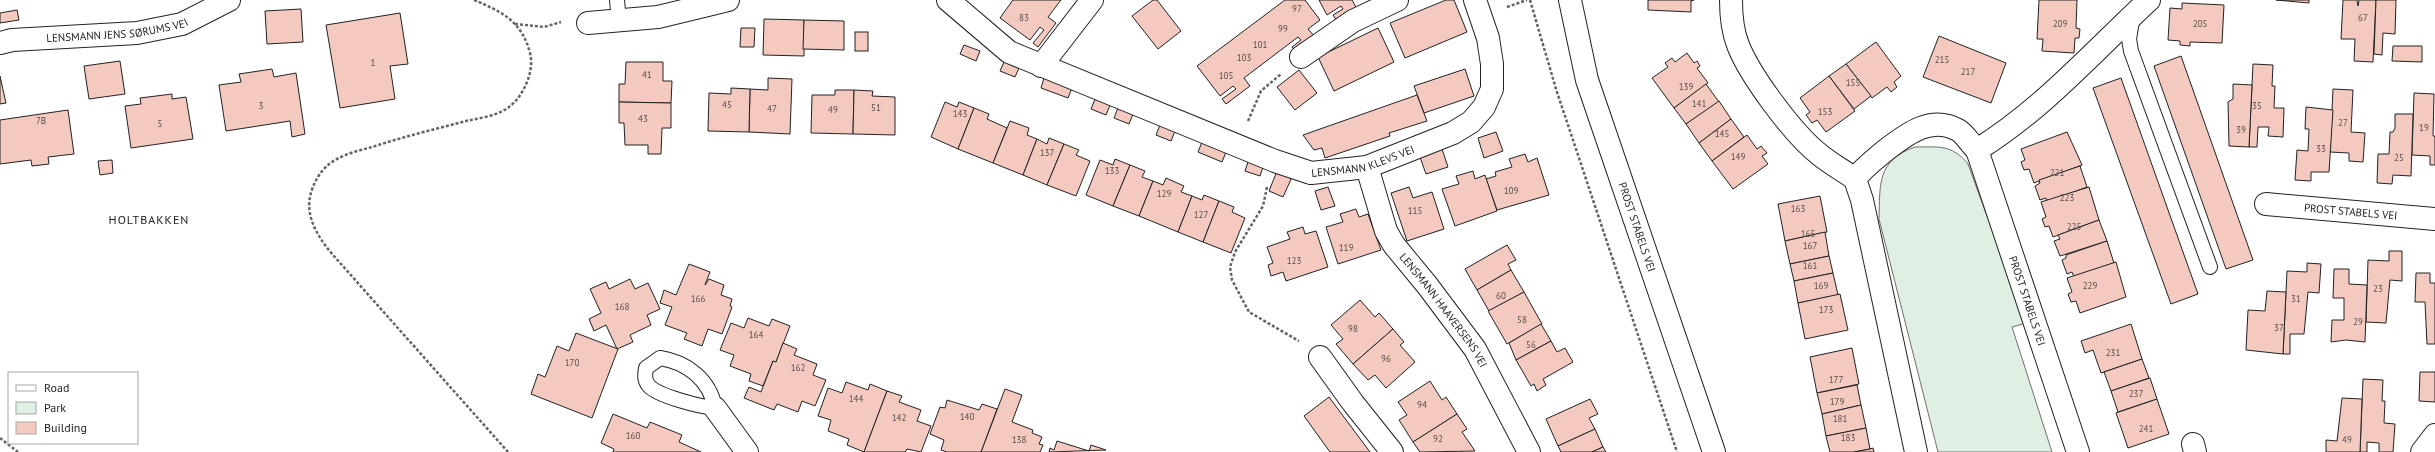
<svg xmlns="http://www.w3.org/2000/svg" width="2435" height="452" font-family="'PT Sans',sans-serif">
<rect width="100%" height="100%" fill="#fff"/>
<path fill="#e0efe3" stroke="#6f6f6f" d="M1915 147C1938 147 1952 144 1968 164L2026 323 2012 327 2052 452H1938L1879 219C1880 184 1877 160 1915 147Z"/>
<g fill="#f3c9c0" stroke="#222">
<path d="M1013 0H1061L1048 17 1056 23 1038 47 1033 43 1044 30 1040 27 1030 40 1000 18Z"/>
<path d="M1153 0H1157L1181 31 1158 49 1132 16Z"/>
<path d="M1285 0H1305L1320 20 1308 29 1315 37 1296 52 1292 47 1301 40 1298 37 1244 78 1250 86 1226 104 1222 99 1236 89 1233 86 1220 96 1197 66Z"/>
<path d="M1319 0H1352L1357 9 1337 21 1333 15 1343 9 1341 6 1327 15Z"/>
<path d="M1446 0H1454L1467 32 1405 58 1390 23Z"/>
<path d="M1648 0H1694L1691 1V12L1648 10Z"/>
<path d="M2039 0H2077L2076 28 2080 29 2079 38H2075L2074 53 2042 51 2043 39H2037Z"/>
<path d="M2276 0H2309V3Z"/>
<path d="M2343 0H2357L2358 6 2359 0H2376L2373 62 2354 61 2355 39H2341Z"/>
<path d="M2376 0H2396L2395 34 2383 33 2382 55 2374 54Z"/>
<path d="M2182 3 2224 5 2222 43 2190 42V46L2180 45V41L2168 40 2170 8 2182 9Z"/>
<path d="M301 9 303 42 267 44 265 11Z"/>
<path d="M17 10 19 20 0 23V13Z"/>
<path d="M400 13 408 64 390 66 395 99 340 108 326 25Z"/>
<path d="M764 19 804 20V56L763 55Z"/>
<path d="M804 20 844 21V50L803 49Z"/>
<path d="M741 28H755L754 47H740Z"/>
<path d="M1378 28 1394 62 1334 91 1318 57Z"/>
<rect x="855" y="32" width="13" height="19"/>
<path d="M1939 36 2006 63 1991 103 1923 77Z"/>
<path d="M1876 42 1901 76 1894 82 1897 87 1891 92 1887 87 1872 98 1846 64Z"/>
<path d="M964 45 980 51 976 61 960 54Z"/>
<path d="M2393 46H2422V62L2392 61Z"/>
<path d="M1687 53 1694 63 1697 61 1700 66 1697 68 1708 83 1674 108 1652 78 1668 67 1665 63 1672 58 1675 62Z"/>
<path d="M2181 56 2253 260 2226 269 2154 66Z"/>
<path d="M120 61 125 94 89 99 84 66Z"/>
<path d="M626 62H663V81H672L671 103 619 102V84H625Z"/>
<path d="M1004 62 1019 68 1015 77 1000 71Z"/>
<path d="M1846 64 1871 96 1854 109 1829 76Z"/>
<path d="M2253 64 2273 65 2272 86H2275L2274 108H2284L2283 137 2268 136 2269 127H2258L2257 147H2249Z"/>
<path d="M272 69 274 77 296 73 305 134 292 137 290 121 226 131 219 85 241 82 239 74Z"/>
<path d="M1465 69 1474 96 1424 113 1414 86Z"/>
<path d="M1299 70 1317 93 1295 110 1277 87Z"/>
<path d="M0 76 6 103 0 104Z"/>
<path d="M1829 76 1855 111 1826 132 1817 120 1812 123 1806 115 1810 112 1800 98Z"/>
<path d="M768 78 792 79 790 134 749 132 750 89 768 90Z"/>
<path d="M1044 78 1072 88 1068 98 1041 88Z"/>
<path d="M2121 78 2198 294 2171 304 2093 88Z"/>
<path d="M1706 84 1719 102 1686 124 1674 108Z"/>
<path d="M2233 84 2252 85 2249 147 2229 146 2228 102 2233 99Z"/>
<path d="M731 88 750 89 749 132 708 131 709 93 731 94Z"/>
<path d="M2333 89 2353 90 2351 132 2365 133 2363 162 2349 161V153L2330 152Z"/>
<path d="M835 90H854L853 134 811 133 812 95H835Z"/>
<path d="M854 90 873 91 872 96 895 97V135L853 134Z"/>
<path d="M2414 93 2434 94 2433 136H2435V165H2430V156L2412 155Z"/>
<path d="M172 94V99L186 97 193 139 131 148 125 106 141 104 140 98Z"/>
<path d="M1417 95 1427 121 1389 133 1390 136 1325 158 1322 148 1314 150 1303 135Z"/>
<path d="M1095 99 1110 105 1106 115 1091 109Z"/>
<path d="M1719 101 1731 119 1699 143 1686 124Z"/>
<path d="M619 102 671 103V128H662L661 154H648V145H625L624 123H619Z"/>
<path d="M945 102 957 107 959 102 974 108 958 149 931 137Z"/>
<path d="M2306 107 2333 110 2329 172H2311V181L2295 180 2297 150 2308 151 2309 129H2305Z"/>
<path d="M974 108 989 114 987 119 1007 128 993 163 958 149Z"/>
<path d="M1118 108 1133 114 1129 124 1114 118Z"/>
<path d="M68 110 74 154 48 157 49 164 32 166 31 160 0 164V120Z"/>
<path d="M2395 114H2413L2411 176 2393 175 2392 184 2377 183 2378 154H2389L2390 132H2393L2395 128Z"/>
<path d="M1731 119 1744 137 1712 161 1699 143Z"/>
<path d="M1010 121 1029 128 1027 135 1037 139 1023 175 993 163Z"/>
<path d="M1160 125 1175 131 1171 141 1156 135Z"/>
<path d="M1496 132 1503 151 1484 158 1478 138Z"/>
<path d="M2067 132 2082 165 2034 183 2029 169 2024 170 2021 162 2025 160 2021 149Z"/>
<path d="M1747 135 1757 149 1761 146 1767 153 1762 156 1768 164 1733 189 1712 161Z"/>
<path d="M1049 138 1064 144 1047 185 1023 175 1037 139 1047 144Z"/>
<path d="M1202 142 1226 152 1222 162 1198 152Z"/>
<path d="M1064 144 1079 150 1076 155 1090 161 1076 196 1047 185Z"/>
<path d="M1442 149 1448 167 1426 174 1420 157Z"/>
<path d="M1525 154 1528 162 1537 158 1549 195 1497 210 1486 179 1496 176 1495 172 1512 167 1509 159Z"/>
<path d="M1115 159 1130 165 1113 206 1086 195 1100 160 1113 165Z"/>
<path d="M112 160 113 173 100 175 98 161Z"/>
<path d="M1248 162 1263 167 1260 176 1245 171Z"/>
<path d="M1130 165 1145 171 1142 177 1153 181 1139 216 1113 206Z"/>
<path d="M2080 166 2087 187 2047 202 2046 198 2040 200 2035 186 2040 183 2039 180Z"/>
<path d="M1277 171 1292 177 1283 197 1269 191Z"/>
<path d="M1473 171 1475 179 1485 175 1497 211 1455 226 1442 189 1459 184 1456 176Z"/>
<path d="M1166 178 1184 186 1181 192 1192 196 1178 232 1139 216 1153 181 1163 185Z"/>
<path d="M1328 187 1335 206 1321 210 1315 191Z"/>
<path d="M1409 187 1413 198 1432 192 1444 229 1407 241 1391 193Z"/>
<path d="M2089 187 2099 220 2053 237 2049 226 2045 227 2042 219 2046 217 2041 202Z"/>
<path d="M1204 195 1219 201 1203 242 1178 232 1192 196 1202 200Z"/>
<path d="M1820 196 1827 232 1785 241 1778 204Z"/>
<path d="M1219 201 1234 207 1232 212 1245 218 1231 253 1203 242Z"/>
<path d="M1356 209 1359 217 1368 214 1381 250 1338 264 1326 227 1343 222 1340 214Z"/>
<path d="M2099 220 2107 241 2060 256 2054 241 2060 239 2058 235Z"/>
<path d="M1303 227 1305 234 1316 231 1328 267 1286 281 1283 272 1271 276 1268 265 1273 263 1267 247 1290 239 1287 232Z"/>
<path d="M1825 232 1829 256 1790 264 1785 241Z"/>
<path d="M2107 241 2114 263 2074 277 2072 272 2067 274 2062 260 2066 258V255Z"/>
<path d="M1507 245 1516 260 1508 264 1511 270 1477 290 1465 269Z"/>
<path d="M2389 251H2402V281L2390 280 2386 323 2366 322 2368 260 2389 261Z"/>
<path d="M1829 256 1833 273 1794 281 1790 264Z"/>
<path d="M2116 262 2126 297 2080 313 2076 301 2071 302 2068 294 2072 292 2067 278Z"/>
<path d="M2307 263 2321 264 2319 293 2308 292 2304 334H2290V354H2283L2287 271 2307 272Z"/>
<path d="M689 264 710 272 705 285 709 279 724 285 721 295 732 299 730 306 732 307 722 334 708 329 702 346 684 339 687 333 665 325 672 307 660 303 664 290 676 295Z"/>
<path d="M2334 269H2349V284L2367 285 2365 342 2346 340 2331 342 2332 320H2344V298H2333Z"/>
<path d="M1511 270 1524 292 1489 311 1477 290Z"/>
<path d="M1833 273 1838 295 1798 303 1794 281Z"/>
<path d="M2416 273H2430V283H2435V344H2427L2425 302H2415Z"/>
<path d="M630 279 635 289 648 283 660 309 647 315 651 325 630 335 633 342 617 349 606 325 594 331 589 319 601 313 590 289 606 282 609 289Z"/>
<path d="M2267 291 2286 292 2283 354 2246 350 2248 310 2265 311Z"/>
<path d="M1524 292 1542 324 1507 344 1488 311Z"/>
<path d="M1840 294 1848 330 1805 339 1798 303Z"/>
<path d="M1360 300 1375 317 1379 313 1393 329 1353 364 1336 344 1343 339 1331 325Z"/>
<path d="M748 318 769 326 772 319 790 326 776 362 773 361 763 386 749 381 751 374 730 366 734 355 720 350 731 323 744 328Z"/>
<path d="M1541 324 1551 341 1516 360 1509 343Z"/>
<path d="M2131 324 2142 359 2101 373 2093 350 2085 353 2081 341Z"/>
<path d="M1393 329 1404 342 1400 345 1415 362 1386 388 1375 375 1368 380 1353 364Z"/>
<path d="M576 333 618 349 592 418 531 394 538 374 545 377 557 346 569 351Z"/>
<path d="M1551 341 1557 352 1565 348 1573 362 1543 379 1546 385 1537 391 1534 384 1531 386 1516 360Z"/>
<path d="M783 343 797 349 794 355 817 364 813 375 826 380 815 406 802 401 798 412 777 404 774 410 744 398 749 387 761 392 773 361 776 362Z"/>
<path d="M1852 348 1859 384 1817 393 1810 357Z"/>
<path d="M2142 359 2149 378 2111 391 2104 372Z"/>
<path d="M2420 372H2435V402L2419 401Z"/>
<path d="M2150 378 2157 399 2118 412 2111 391Z"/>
<path d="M2363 379 2383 380 2382 401H2385L2384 423 2395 424 2393 452H2379V443L2367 442V452H2360Z"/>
<path d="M1430 381 1442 400 1446 397 1457 414 1413 442 1399 420 1407 415 1398 402Z"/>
<path d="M846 382 868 390 870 384 887 391 864 452 847 445 849 439 828 431 831 420 818 416 828 388 842 393Z"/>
<path d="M1857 385 1861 405 1822 414 1817 393Z"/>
<path d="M1005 389 1022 395 1012 422 1033 430 1032 433 1042 437 1039 444 1043 445 1040 452H981Z"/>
<path d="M887 391 902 396 899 402 921 410 917 421 931 426 921 452 907 449 905 452H864Z"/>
<path d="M1329 397 1370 452H1330L1304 416Z"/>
<path d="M2342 398 2362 399 2360 452H2326V440L2337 441Z"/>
<path d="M1590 399 1598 414 1589 418 1595 429 1558 446 1546 419Z"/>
<path d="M2157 399 2169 434 2128 448 2116 413Z"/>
<path d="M947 400 979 410 982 404 997 409 981 452H947L941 450 944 440 930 434 940 407 945 408Z"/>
<path d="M1861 405 1866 428 1826 436 1822 414Z"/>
<path d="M613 414 647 428 650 422 682 435 679 442 701 452H613L614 449 601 443Z"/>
<path d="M1457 414 1467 429 1462 432 1475 451 1420 452 1413 442Z"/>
<path d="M1866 428 1870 449 1854 452H1830L1826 436Z"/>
<path d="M1595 429 1603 447 1592 452H1561L1558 446Z"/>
<path d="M1057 441 1089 451 1091 445 1106 450 1049 452 1050 448 1054 450Z"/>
<path d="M1603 447 1606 452H1592Z"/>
<path d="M1873 448 1874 452H1854L1870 449Z"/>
</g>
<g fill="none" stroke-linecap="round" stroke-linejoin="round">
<defs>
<g id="lane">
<path d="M617 0 619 21"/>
<path d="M2133 15 2129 39 2131 51 2210 267"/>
<path d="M660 358C687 362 710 380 715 408 701 407 658 396 649 386 644 380 645 375 646 368Z"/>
</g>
<g id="street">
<path id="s1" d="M948 0 1009 52 1275 161 1311 173 1367 167 1453 133 1471 122 1484 107 1492 89V64L1488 38 1475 0"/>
<path d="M1731 0C1731 16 1732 30 1738 45 1750 76 1794 135 1820 155 1831 164 1844 171 1855 179"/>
<path d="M588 23 658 17 728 0"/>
<path id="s2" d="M0 43 12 40 137 33 182 24 229 0"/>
<path d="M1301 57 1353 21 1397 0"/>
<path d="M1041 66 1092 0"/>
<path id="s3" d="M1977 150 2078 452"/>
<path id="s4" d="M1367 167 1386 231 1394 245 1427 285 1475 349 1529 452"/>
<path id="s5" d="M2266 204 2435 219"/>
<path d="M1320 357 1353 403 1392 452"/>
<path d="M715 408 747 452"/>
<path d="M2193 444 2195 452"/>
<path d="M1916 452 1862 200 1855 179C1864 167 1874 160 1886 150 1907 134 1931 115 1958 130 1965 134 1971 145 1977 150 2042 110 2093 52 2149 0"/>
<path d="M2422 452 2435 435"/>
</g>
<g id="secondary">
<path id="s6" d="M1570 0 1587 80 1714 452"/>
</g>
</defs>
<use href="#lane" stroke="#222" stroke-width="16"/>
<use href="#street" stroke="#222" stroke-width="24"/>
<use href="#secondary" stroke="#222" stroke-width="24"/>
<g stroke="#646464" stroke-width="2.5" stroke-dasharray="3 2" stroke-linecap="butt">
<path d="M474 0C503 12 522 22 530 53 535 71 523 97 509 107 497 116 480 118 466 121 435 129 403 137 372 147 357 151 340 155 328 165 321 171 316 179 313 187 302 213 317 236 333 255L508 452"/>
<path d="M1530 0 1556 89 1677 452"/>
<path d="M1507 7 1527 0"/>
<path d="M515 24 544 27 561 22"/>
<path d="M1248 121 1261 91 1281 74"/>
<path d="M1267 187 1263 206 1235 252 1230 267 1232 280 1249 312 1299 341"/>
<path d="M0 438 18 452"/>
</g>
<use href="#lane" stroke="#fff" stroke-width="14"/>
<use href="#street" stroke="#fff" stroke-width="22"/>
<use href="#secondary" stroke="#fff" stroke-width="22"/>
</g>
<g text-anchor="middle" stroke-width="3" stroke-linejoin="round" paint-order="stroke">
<g font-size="9" fill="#564c4a">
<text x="1297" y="12">97</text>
<text x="1024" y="21">83</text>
<text x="2363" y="21">67</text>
<text x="2060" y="27">209</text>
<text x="2200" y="27">205</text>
<text x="1283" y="32">99</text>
<text x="1260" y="48">101</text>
<text x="1244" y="61">103</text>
<text x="1942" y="63">215</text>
<text x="373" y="66">1</text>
<text x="1968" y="75">217</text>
<text x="647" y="78">41</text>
<text x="1226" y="79">105</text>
<text x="1853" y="86">155</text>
<text x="1686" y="90">139</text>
<text x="1699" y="107">141</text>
<text x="727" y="108">45</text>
<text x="261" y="109">3</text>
<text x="2257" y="109">35</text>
<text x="876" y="111">51</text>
<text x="772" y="112">47</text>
<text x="833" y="113">49</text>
<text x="1825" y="115">153</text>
<text x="960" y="117">143</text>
<text x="643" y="122">43</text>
<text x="41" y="124">7B</text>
<text x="2343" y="126">27</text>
<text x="160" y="127">5</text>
<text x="2424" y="131">19</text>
<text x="2241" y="133">39</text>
<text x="1722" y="137">145</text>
<text x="2321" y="152">33</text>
<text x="1047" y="156">137</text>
<text x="1738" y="160">149</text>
<text x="2399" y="161">25</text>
<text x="1112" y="174">133</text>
<text x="2057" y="176">221</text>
<text x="1511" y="194">109</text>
<text x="1164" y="197">129</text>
<text x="2067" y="201">223</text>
<text x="1798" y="212">163</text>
<text x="1415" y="214">115</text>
<text x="1201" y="218">127</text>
<text x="2074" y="230">225</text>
<text x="1808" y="237">165</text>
<text x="1810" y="249">167</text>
<text x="1346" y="251">119</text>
<text x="1294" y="264">123</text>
<text x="1810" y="269">161</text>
<text x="1821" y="289">169</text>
<text x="2090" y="289">229</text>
<text x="2378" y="292">23</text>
<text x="1501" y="299">60</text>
<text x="698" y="302">166</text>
<text x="2296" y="302">31</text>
<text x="622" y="310">168</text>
<text x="1826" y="313">173</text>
<text x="1522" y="323">58</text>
<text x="2358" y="325">29</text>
<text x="2279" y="331">37</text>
<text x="1353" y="332">98</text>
<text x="756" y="338">164</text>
<text x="1531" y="348">56</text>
<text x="2113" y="356">231</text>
<text x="1386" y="362">96</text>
<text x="572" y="366">170</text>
<text x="798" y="371">162</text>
<text x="1836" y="383">177</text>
<text x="2136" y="397">237</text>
<text x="856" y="402">144</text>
<text x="1837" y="405">179</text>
<text x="1422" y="408">94</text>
<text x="967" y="420">140</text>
<text x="899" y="421">142</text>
<text x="1840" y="422">181</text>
<text x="2146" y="432">241</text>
<text x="633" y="439">160</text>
<text x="1848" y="441">183</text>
<text x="1438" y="442">92</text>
<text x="1019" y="443">138</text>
<text x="2347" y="443">49</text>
</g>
<g font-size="11" fill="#222" stroke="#fff">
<text dy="4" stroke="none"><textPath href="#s2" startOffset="118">LENSMANN JENS SØRUMS VEI</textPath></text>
<text dy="4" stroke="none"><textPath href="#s1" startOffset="459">LENSMANN KLEVS VEI</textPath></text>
<text dy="4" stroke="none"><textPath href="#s5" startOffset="85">PROST STABELS VEI</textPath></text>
<text dy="4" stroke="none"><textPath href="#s6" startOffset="237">PROST STABELS VEI</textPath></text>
<text dy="4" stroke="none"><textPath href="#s3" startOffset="159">PROST STABELS VEI</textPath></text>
<text dy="4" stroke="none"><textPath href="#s4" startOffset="165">LENSMANN HAAVERSENS VEI</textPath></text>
</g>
<g font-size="12" letter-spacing="1" fill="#222" stroke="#fff">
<text x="149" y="224">HOLTBAKKEN</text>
</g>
</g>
<rect x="8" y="372" width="130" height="72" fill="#ffffff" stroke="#a7a7a7"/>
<rect x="16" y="385" width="20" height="6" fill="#ffffff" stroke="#a7a7a7"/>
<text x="44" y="392" font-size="12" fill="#222222">Road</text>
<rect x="16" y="402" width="20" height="12" fill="#e0efe3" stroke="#a7a7a7"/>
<text x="44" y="412" font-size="12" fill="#222222">Park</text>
<rect x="16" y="422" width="20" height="12" fill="#f3c9c0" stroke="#a7a7a7"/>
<text x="44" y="432" font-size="12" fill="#222222">Building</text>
</svg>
